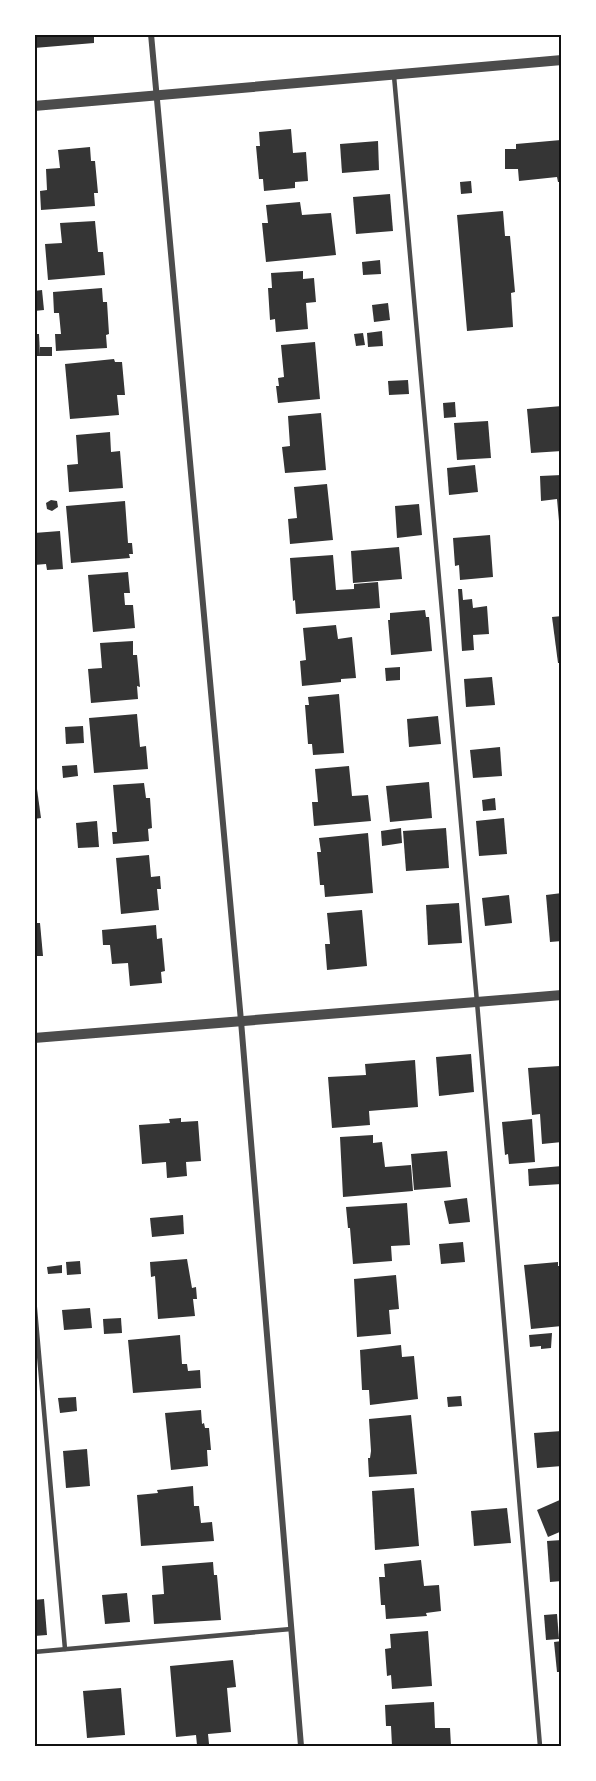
<svg xmlns="http://www.w3.org/2000/svg" width="596" height="1781" font-family="'Roboto Condensed',sans-serif">
<rect width="100%" height="100%" fill="#fff"/>
<g fill="#353535">
<path d="M34 34H94V43L34 48Z"/>
<path d="M291 129 293 153 306 152 308 181 295 182V188L264 191 263 179H259L256 146H260L259 132Z"/>
<path d="M561 140 562 182H558L557 177 519 181 518 169H505V149H516V144Z"/>
<path d="M378 141 379 170 342 173 340 144Z"/>
<path d="M90 147 91 161H95L98 193H94L95 206 41 210 40 191 47 190 46 169 60 168 58 150Z"/>
<path d="M471 181 472 193 461 194 460 182Z"/>
<path d="M390 194 393 231 356 234 353 197Z"/>
<path d="M300 202 302 215 331 213 336 255 266 262 262 223H268L266 205Z"/>
<path d="M503 211 505 236H510L515 292 511 293 513 327 467 331 457 215Z"/>
<path d="M95 221 98 252H103L105 275 48 280 45 244 62 243 60 223Z"/>
<path d="M380 260 381 274 363 275 362 262Z"/>
<path d="M303 271V279L314 278 316 302 306 303 308 329 276 332 275 319 270 320 268 288H272L271 273Z"/>
<path d="M102 288 103 302H107L109 334 106 335 107 348 56 351 55 334H61L59 313H54L53 292Z"/>
<path d="M42 290 44 310 34 311V291Z"/>
<path d="M388 303 390 320 374 322 372 305Z"/>
<path d="M382 331 383 346 368 347 367 333Z"/>
<path d="M363 333 365 345 356 346 354 334Z"/>
<path d="M34 334H39L40 356H34Z"/>
<path d="M315 342 320 399 278 403 276 386H279L278 378 284 377 281 345Z"/>
<rect x="40" y="347" width="12" height="9"/>
<path d="M114 359 115 362H122L125 395H117L119 415 70 419 65 364Z"/>
<path d="M408 380 409 394 389 395 388 381Z"/>
<path d="M455 402 456 417 444 418 443 403Z"/>
<path d="M562 406V451L531 453 527 409Z"/>
<path d="M321 413 326 470 285 473 282 447 290 446 288 416Z"/>
<path d="M488 421 491 458 457 460 454 423Z"/>
<path d="M110 432 111 452 120 451 123 488 69 492 67 465 78 464 76 435Z"/>
<path d="M475 465 478 492 449 495 447 468Z"/>
<path d="M562 475V521H559L557 499 541 501 540 476Z"/>
<path d="M327 484 333 540 290 544 288 519 297 518 294 487Z"/>
<path d="M51 500 57 501 58 507 52 511 47 509 46 503Z"/>
<path d="M125 501 128 543H132L133 554H129L130 558 71 563 66 506Z"/>
<path d="M419 504 422 535 397 538 395 506Z"/>
<path d="M60 531 63 569 47 570 46 564 34 565V533Z"/>
<path d="M490 535 493 577 460 580 459 565 455 566 453 538Z"/>
<path d="M399 547 402 579 353 583 351 551Z"/>
<path d="M333 555 336 590 354 589V584L378 582 380 608 296 614 295 600 293 601 290 558Z"/>
<path d="M128 572 130 593H124L125 605H133L135 628 93 632 88 575Z"/>
<path d="M458 589H462L463 600 472 599 473 608 487 606 489 634 473 635 474 650 462 651Z"/>
<path d="M425 610 426 617H429L432 651 391 655 388 620H390V613Z"/>
<path d="M562 616V663H558L552 617Z"/>
<path d="M336 625 338 639 352 637 356 678 341 679V682L302 686 300 661 306 660 303 628Z"/>
<path d="M133 641V655H137L140 687 137 686 138 699 91 703 88 669 102 668 100 643Z"/>
<path d="M400 667V680L386 681 385 668Z"/>
<path d="M492 677 495 705 466 707 464 679Z"/>
<path d="M339 694 344 753 313 755 312 744H308L305 705H309L308 697Z"/>
<path d="M137 714 140 747 146 746 148 769 94 773 89 718Z"/>
<path d="M438 716 441 744 409 747 407 719Z"/>
<path d="M83 726 84 743 66 744 65 727Z"/>
<path d="M500 747 502 776 473 778 470 750Z"/>
<path d="M77 765 78 776 63 778 62 766Z"/>
<path d="M349 766 352 796 368 795 371 821 314 826 312 802H318L315 769Z"/>
<path d="M429 782 432 818 390 822 386 786Z"/>
<path d="M144 783 146 798H150L152 828 148 829 149 841 113 844 112 832H117L113 785Z"/>
<path d="M34 789H37L41 818 34 819Z"/>
<path d="M495 798 496 810 483 811 482 800Z"/>
<path d="M504 818 507 854 479 856 476 821Z"/>
<path d="M97 821 99 847 78 848 76 823Z"/>
<path d="M401 828 402 843 382 846 381 831Z"/>
<path d="M446 828 449 868 406 871 403 831Z"/>
<path d="M368 833 373 893 325 897 324 885H320L317 852H321L319 838Z"/>
<path d="M149 855 151 877 160 876 161 889H157L159 910 121 914 116 858Z"/>
<path d="M562 893V941L550 942 546 895Z"/>
<path d="M509 895 512 923 485 926 482 898Z"/>
<path d="M459 903 462 943 428 945 426 905Z"/>
<path d="M362 910 367 966 327 970 325 944H330L327 913Z"/>
<path d="M34 923H40L43 956H34Z"/>
<path d="M156 925 157 939 162 938 165 971 161 972 162 983 130 986 128 963 112 964 110 945H103L102 930Z"/>
<path d="M471 1054 474 1092 439 1096 436 1057Z"/>
<path d="M415 1060 418 1107 369 1111 370 1125 332 1128 328 1077 366 1075 365 1064Z"/>
<path d="M560 1066 562 1142 542 1144 540 1114 532 1115 528 1068Z"/>
<path d="M181 1118V1122L198 1121 201 1161 186 1162 187 1176 167 1178 166 1162 142 1164 139 1125 170 1123 169 1119Z"/>
<path d="M532 1119 535 1162 509 1164 508 1154 505 1155 502 1122Z"/>
<path d="M373 1135V1143L382 1142 385 1167 411 1165 413 1191 343 1197 340 1137Z"/>
<path d="M447 1151 451 1187 414 1190 411 1154Z"/>
<path d="M562 1166V1184L529 1186 528 1169Z"/>
<path d="M467 1198 470 1222 449 1224 444 1201Z"/>
<path d="M407 1203 410 1245 391 1246 392 1261 353 1264 350 1228H348L346 1207Z"/>
<path d="M183 1215 184 1234 152 1237 150 1218Z"/>
<path d="M463 1242 465 1262 441 1264 439 1244Z"/>
<path d="M187 1259 192 1288 196 1287 197 1299H193L195 1316 158 1319 155 1276 151 1277 150 1262Z"/>
<path d="M80 1261 81 1274 67 1275 66 1262Z"/>
<path d="M558 1262V1266H562V1283H559L562 1326 531 1329 524 1265Z"/>
<path d="M62 1265V1273L48 1274 47 1267Z"/>
<path d="M396 1275 399 1309 389 1310 391 1334 357 1337 354 1279Z"/>
<path d="M90 1308 92 1328 64 1330 62 1310Z"/>
<path d="M121 1318 122 1333 104 1334 103 1319Z"/>
<path d="M552 1333 551 1348 541 1349V1346L530 1347 529 1335Z"/>
<path d="M180 1335 182 1364H187L188 1371 200 1370 201 1388 133 1393 128 1340Z"/>
<path d="M401 1345 402 1357 414 1356 418 1399 370 1405 369 1390H362L360 1350Z"/>
<path d="M461 1396 462 1406 448 1407 447 1397Z"/>
<path d="M76 1397 77 1411 60 1413 58 1398Z"/>
<path d="M201 1410 202 1424 204 1423 205 1428H209L211 1450H207L208 1466 171 1470 165 1413Z"/>
<path d="M411 1415 417 1474 369 1477 368 1458H370L371 1451 369 1419Z"/>
<path d="M562 1431V1466L537 1468 534 1433Z"/>
<path d="M87 1449 90 1486 66 1488 63 1451Z"/>
<path d="M193 1486 194 1506H199L201 1523 212 1522 214 1541 141 1546 137 1495 158 1493 157 1490Z"/>
<path d="M414 1488 419 1546 375 1550 372 1491Z"/>
<path d="M562 1499V1531L548 1537 537 1510Z"/>
<path d="M507 1508 511 1543 474 1546 471 1511Z"/>
<path d="M562 1540V1581L550 1582 547 1541Z"/>
<path d="M421 1560 424 1586 439 1585 441 1611 426 1613 427 1616 386 1619 385 1605H381L379 1577H385L384 1564Z"/>
<path d="M213 1562 214 1575H217L221 1620 154 1624 152 1595 164 1594 162 1566Z"/>
<path d="M127 1593 130 1622 105 1624 102 1595Z"/>
<path d="M44 1599 47 1635 34 1636V1600Z"/>
<path d="M557 1614 559 1639 546 1640 544 1615Z"/>
<path d="M428 1631 432 1686 392 1689 391 1675 387 1676 385 1649 391 1648 390 1634Z"/>
<path d="M562 1641V1672H557L554 1642Z"/>
<path d="M233 1660 236 1687 227 1688 231 1732 208 1734 209 1744 197 1745 196 1735 176 1737 170 1666Z"/>
<path d="M121 1688 125 1735 87 1738 83 1691Z"/>
<path d="M434 1702 435 1728H450L451 1746H392L391 1726H386L385 1705Z"/>
</g>
<g fill="none" stroke-linecap="round" stroke-linejoin="round">
<g stroke="#4c4c4c" stroke-width="4.5">
<path d="M394 76 477 1002 540 1746"/>
<path d="M34 1298 65 1649"/>
<path d="M34 1652 291 1629"/>
</g>
<path stroke="#4c4c4c" stroke-width="6" d="M151 34 241 1021 301 1746"/>
<g stroke="#4c4c4c" stroke-width="10">
<path d="M34 106 562 60"/>
<path d="M34 1038 562 995"/>
</g>
</g>
<rect width="596" height="1781" fill="none" stroke="#ffffff" stroke-width="72"/>
<rect x="36" y="36" width="524" height="1709" fill="none" stroke="#111" stroke-width="2"/>
</svg>
